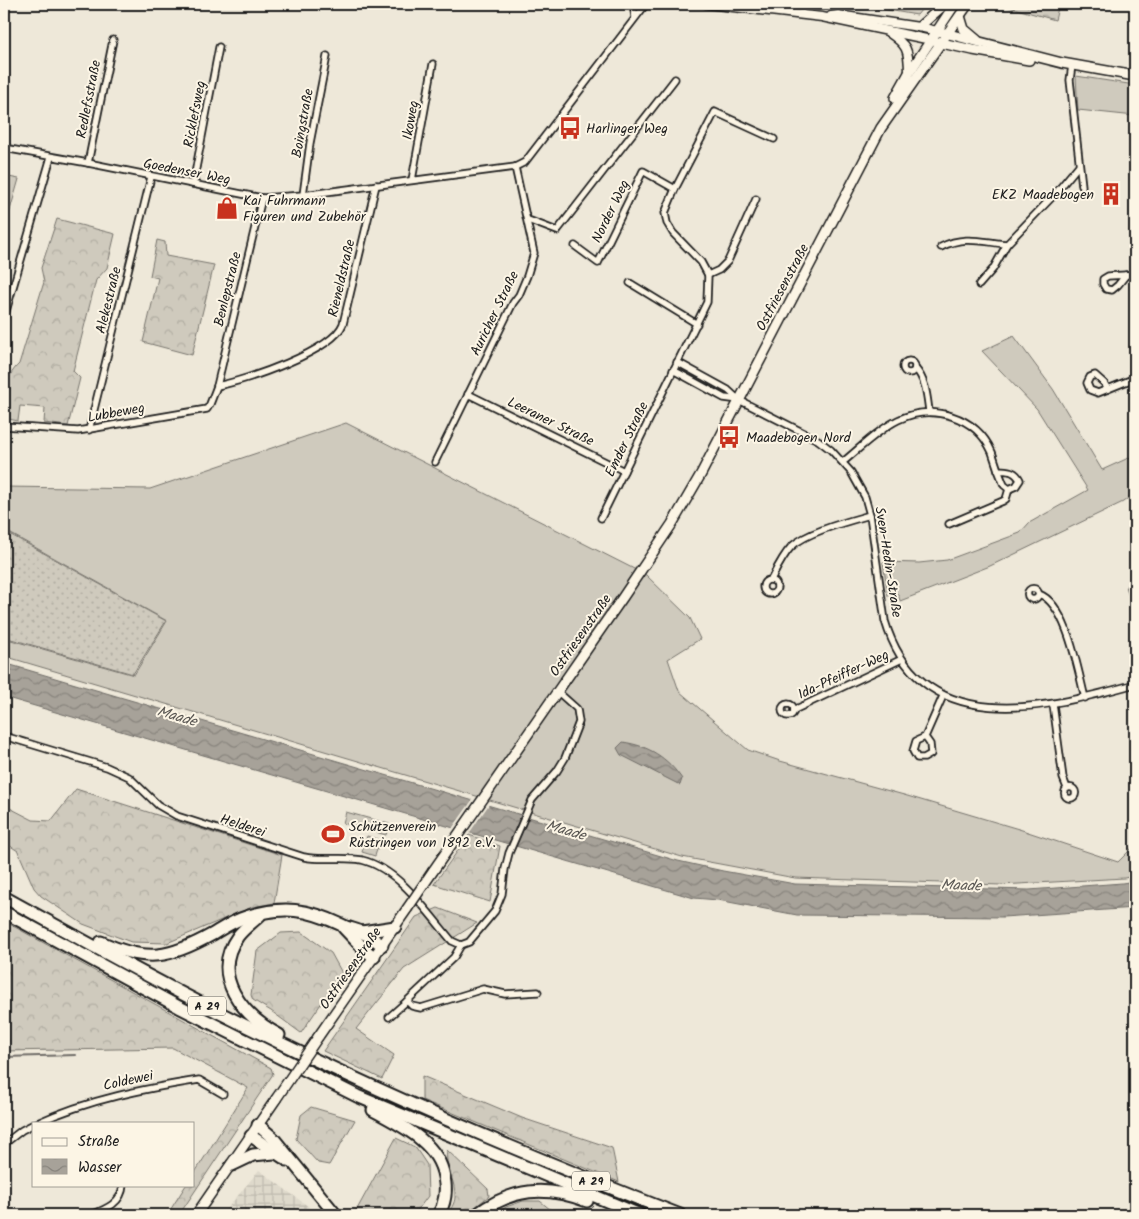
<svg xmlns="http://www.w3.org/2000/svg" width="1139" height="1219" font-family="Kalam,sans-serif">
<defs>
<pattern id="industrial-grid" width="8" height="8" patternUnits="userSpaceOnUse" patternTransform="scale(1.25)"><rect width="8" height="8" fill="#ded9cb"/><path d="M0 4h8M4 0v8" fill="none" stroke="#bebaae"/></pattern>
<pattern id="forest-crowns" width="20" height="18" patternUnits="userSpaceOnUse" patternTransform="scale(1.25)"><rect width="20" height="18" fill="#cfcabd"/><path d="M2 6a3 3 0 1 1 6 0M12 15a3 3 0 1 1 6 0" fill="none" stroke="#b1ada2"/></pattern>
<pattern id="garden-dots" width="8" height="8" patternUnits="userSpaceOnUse" patternTransform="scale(1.25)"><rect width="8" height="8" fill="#cfcabd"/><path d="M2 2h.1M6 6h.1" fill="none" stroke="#b1ada2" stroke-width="1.8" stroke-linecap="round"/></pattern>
<pattern id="water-waves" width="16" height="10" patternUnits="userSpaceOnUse" patternTransform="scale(1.25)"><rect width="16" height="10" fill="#a7a299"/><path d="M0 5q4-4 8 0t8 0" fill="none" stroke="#87837c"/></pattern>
</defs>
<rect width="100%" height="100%" fill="#eee8d9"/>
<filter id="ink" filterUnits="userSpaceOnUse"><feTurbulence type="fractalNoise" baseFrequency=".02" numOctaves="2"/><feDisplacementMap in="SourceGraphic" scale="10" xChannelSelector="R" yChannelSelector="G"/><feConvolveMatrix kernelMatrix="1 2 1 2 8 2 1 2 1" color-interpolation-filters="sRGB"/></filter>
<g filter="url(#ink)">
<path fill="url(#industrial-grid)" d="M259 1170 309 1207 304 1215H222Z"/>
<g fill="#cfcabd" stroke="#76736c">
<path d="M1076 76 1135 85V116L1078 110Z"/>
<path d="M1014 336 1053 389 1102 470 1135 455V493L1123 502 990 566 900 601 898 594 888 596 883 562 919 563 947 560 1020 533 1029 523 1088 490 1037 409 982 351Z"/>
<path d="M346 423 646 575 690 618 700 639 668 659 679 691 748 750 780 761 904 795 1022 830 1118 862 1135 845V876L1124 878 1001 885 795 878 682 857 4 656V638L134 675 167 621 4 530V487L150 489Z"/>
<path d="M1135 582V617L1126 586Z"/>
<path d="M346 812 389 824 386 835 343 823Z"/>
<path d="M367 836 380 840 375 856 362 852Z"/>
<path d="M523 1201H540L551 1210 546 1215H495L506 1207Z"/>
</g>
<g fill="url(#forest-crowns)" stroke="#76736c">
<path d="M852 4H926L917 15Z"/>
<path d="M999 4H1036L1052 8 1054 4H1059L1055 20Z"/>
<path d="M4 176 19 179 4 231Z"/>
<path d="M57 219 115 234 107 268 96 280 73 371 80 378 68 426 44 423 45 408 20 406 18 421 4 418C4 397 3 379 19 364L44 282 41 268Z"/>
<path d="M157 240 165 242 166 256 214 265 192 355 143 342 158 278 150 276Z"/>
<path d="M76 789 282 855 274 903 252 907 167 943 131 942 83 924 41 896 34 888 18 851 4 842V805L33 820 51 821Z"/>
<path d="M469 835 500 846 490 902 434 884Z"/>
<path d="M438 908 477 923 404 969 356 1029 394 1055 382 1079 323 1051 416 917Z"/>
<path d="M4 921 271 1068 273 1074 179 1215H167L186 1185H194V1174L248 1088 173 1048 4 1051Z"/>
<path d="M301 932 331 953 342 973 301 1033 271 1011 253 1000 251 995 257 951 281 933Z"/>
<path d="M422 1076 522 1118 612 1148 619 1182 422 1100Z"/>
<path d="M311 1107 355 1120 329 1165 318 1163 296 1139 301 1115Z"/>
<path d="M396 1138 415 1147 427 1165 428 1196 414 1215H359L355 1213Z"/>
<path d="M447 1150 488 1189 489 1196 465 1215H448C450 1210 455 1203 455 1197 456 1181 444 1165 447 1150Z"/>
</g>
<path fill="url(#garden-dots)" stroke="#76736c" d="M4 531 166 621 133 674 4 637Z"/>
<g fill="url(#water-waves)" stroke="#6f6c67">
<path d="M4 663 678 861 723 871 795 884 1029 890 1122 883 1135 881V908L1003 917 797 915 718 900 694 898 4 697Z"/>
<path d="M623 742C649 746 667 757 682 779L680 785 621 755 617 748Z"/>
</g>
<path fill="#eee8d9" d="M473 799 490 803 468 835 451 830Z"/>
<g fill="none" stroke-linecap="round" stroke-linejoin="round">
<path stroke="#6f6c67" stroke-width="2" d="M4 1057 76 1055"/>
<defs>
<g id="minor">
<path d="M633 4 635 17"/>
<path d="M801 14 802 4"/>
<path d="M1072 65 1070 80 1082 186"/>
<path d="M4 148 88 163 262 198 303 195 515 167 525 162 646 4"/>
<path d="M88 163 113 40"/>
<path d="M412 180 433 64"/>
<path d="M193 184 219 47"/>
<path d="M303 195 310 143 327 56"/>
<path d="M528 220 557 231 675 79"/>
<path d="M575 246 598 263 643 171 675 189"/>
<path d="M941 247C964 235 983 242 1007 244"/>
<path d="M708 275 719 270 728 261 756 199"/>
<path d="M1126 275 1118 285 1112 290 1106 289 1103 284V279L1108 276Z"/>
<path d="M1126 275 1135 274"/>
<path d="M630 283 697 324"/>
<path d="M979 285 993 269 1007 244 1055 194 1079 165"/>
<path d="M4 318 51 157"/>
<circle cx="909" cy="367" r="6"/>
<path d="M677 362 728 390 739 400 818 440 831 450 851 472 865 497 870 515 885 621C920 740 1046 709 1135 684"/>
<path d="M915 368C926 380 927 396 929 411"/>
<path d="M673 370 724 398 739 400"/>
<path d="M1095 375 1104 383 1108 389 1098 393 1090 390 1087 383 1090 377Z"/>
<path d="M217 386C246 380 332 352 343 324L376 185"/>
<path d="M1108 389 1135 378"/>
<path d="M468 394 624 471"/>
<path d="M4 426 78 431 207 409 210 404 217 386 262 198"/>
<path d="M89 430 151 177"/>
<path d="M435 462 513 303 519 295 527 276 534 253 515 167"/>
<path d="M843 462C860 448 878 430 898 420 932 403 976 416 992 452 994 458 996 464 998 470"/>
<path d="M998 470C1008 471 1015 470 1020 480L1016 486 1009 489 1004 485Z"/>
<path d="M601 518 707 302 708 275 701 262 673 233 667 223 665 213 675 189 715 112 774 139"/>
<path d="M949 524 1003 501 1006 499 1009 489"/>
<circle cx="770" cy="587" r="7"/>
<path d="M771 580C777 568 782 557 791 547 806 532 849 521 870 515"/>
<circle cx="1033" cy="594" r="5.5"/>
<path d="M1039 594C1067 604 1078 671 1085 698"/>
<circle cx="788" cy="710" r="6"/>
<path d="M1053 704 1063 778 1067 788"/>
<path d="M794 710 902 659"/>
<path d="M4 736 107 767 129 777 158 805 177 816 304 857C323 861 343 856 362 860 399 869 428 913 452 941L461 945 469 942 495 911 502 894 505 869 509 853 532 800 557 771 565 758 579 722 577 709 558 692"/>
<path d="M925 737 930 744 931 754 924 758H917L913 751 916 741 925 737 943 696"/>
<circle cx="1070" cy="793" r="5.5"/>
<path d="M461 945 454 957 407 1001 412 1006 421 1008 483 989 505 994 538 992"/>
<path d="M389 1017 407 1001"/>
<path d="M37 1123C90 1099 143 1089 199 1080L223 1094"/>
<path d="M4 1144 22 1130 34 1124"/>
<path d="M91 1215C106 1209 122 1203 123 1185"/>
</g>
<g id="tertiary">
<path d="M707 4 822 17 931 40"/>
<path d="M831 16 838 15 919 27 937 31"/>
<path d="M888 32C907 45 909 49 909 73"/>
</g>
<g id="secondary">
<path d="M960 16 964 29 977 40"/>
<path d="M919 27 945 4"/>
<path d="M937 31 1062 63 1135 76"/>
<path d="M937 42 973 50 1029 60"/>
<path d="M895 98 909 73 955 4"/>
<path d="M433 871 623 597 672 524 701 474 881 128 968 4"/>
<path d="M318 1037 407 909"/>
<path d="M196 1215 276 1099"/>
</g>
<g id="motorway">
<path d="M4 897C77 937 149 978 224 1015 372 1090 525 1155 680 1215"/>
<path d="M4 912 179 1007 357 1096 640 1215"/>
<path d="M260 915C253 922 244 928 238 936 209 976 243 1016 279 1035"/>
<path d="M344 928 365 950 374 957"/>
<path d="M362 932 395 927"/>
<path d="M101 942C147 963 170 958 213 934 223 928 235 920 246 917 283 905 308 909 342 925 349 929 357 929 363 933 370 936 376 941 382 945"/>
<path d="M373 1110C402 1126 438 1142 444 1177 447 1191 445 1204 438 1215"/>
<path d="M258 1125 273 1138 336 1215"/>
<path d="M251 1136 287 1160"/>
<path d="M232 1165 253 1155 274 1153"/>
<path d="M476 1215C512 1188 545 1185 587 1201"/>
</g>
</defs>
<use href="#minor" stroke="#1c1c1c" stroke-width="9"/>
<use href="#tertiary" stroke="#1c1c1c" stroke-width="11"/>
<use href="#secondary" stroke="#1c1c1c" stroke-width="12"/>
<use href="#motorway" stroke="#1c1c1c" stroke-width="15"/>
<use href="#minor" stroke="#fcf5e5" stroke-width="5.5"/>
<use href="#tertiary" stroke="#fcf5e5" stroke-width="8"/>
<use href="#secondary" stroke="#fcf5e5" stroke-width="9"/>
<use href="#motorway" stroke="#fcf5e5" stroke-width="11"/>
<defs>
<g id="secondary-bridge">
<path d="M407 909 433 871"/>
<path d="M276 1099 318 1037"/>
</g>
</defs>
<use href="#secondary-bridge" stroke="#1c1c1c" stroke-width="12" stroke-linecap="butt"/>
<use href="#secondary-bridge" stroke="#fcf5e5" stroke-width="9"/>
</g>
</g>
<defs>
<symbol id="bus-bare" viewBox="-9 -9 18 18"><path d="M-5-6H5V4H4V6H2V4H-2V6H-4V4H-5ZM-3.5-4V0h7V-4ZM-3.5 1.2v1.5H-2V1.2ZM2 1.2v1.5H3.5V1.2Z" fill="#c8321e" stroke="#fcf5e5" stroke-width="2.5" paint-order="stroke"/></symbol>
<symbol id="building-bare" viewBox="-9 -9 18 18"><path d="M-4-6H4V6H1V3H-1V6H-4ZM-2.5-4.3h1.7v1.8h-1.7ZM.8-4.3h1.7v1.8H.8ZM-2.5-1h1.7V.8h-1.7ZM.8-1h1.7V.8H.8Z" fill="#c8321e" stroke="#fcf5e5" stroke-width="2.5" paint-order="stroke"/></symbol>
<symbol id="shop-bare" viewBox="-9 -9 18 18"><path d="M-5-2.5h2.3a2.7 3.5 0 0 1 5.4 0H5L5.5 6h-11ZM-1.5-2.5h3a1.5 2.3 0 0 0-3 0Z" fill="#c8321e" stroke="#fcf5e5" stroke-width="2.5" paint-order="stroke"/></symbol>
<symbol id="stadium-bare" viewBox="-9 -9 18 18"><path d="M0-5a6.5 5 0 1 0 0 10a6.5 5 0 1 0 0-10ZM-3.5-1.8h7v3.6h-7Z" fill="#c8321e" stroke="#fcf5e5" stroke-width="2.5" paint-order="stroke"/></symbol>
</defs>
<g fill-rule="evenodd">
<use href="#bus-bare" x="554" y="112" width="32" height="32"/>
<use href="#building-bare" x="1095" y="178" width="32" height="32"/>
<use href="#shop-bare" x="211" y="192" width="32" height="32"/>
<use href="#bus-bare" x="713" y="421" width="32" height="32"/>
<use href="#stadium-bare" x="317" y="818" width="32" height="32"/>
</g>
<g text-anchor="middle" stroke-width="4" stroke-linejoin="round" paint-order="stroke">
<g fill="#fcf5e5" stroke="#5f5d58" stroke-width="1">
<rect x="188" y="996.5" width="38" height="19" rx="4"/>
<rect x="572" y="1171.5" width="38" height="19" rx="4"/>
</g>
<g font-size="12" font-weight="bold" fill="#1c1c1c">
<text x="207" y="1010">A 29</text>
<text x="591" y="1185">A 29</text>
</g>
<g font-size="14" fill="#1c1c1c" stroke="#fcf5e5">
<text transform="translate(88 99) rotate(-79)" y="5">Redlefsstraße</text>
<text transform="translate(194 114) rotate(-79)" y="5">Ricklefsweg</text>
<text transform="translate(410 120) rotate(-80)" y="5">Ikoweg</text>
<text transform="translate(302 123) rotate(-80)" y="5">Boingstraße</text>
<text transform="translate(187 171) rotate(11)" y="5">Goedenser Weg</text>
<text transform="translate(610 211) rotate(-64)" y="5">Norder Weg</text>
<text transform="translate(341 278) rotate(-77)" y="5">Rieneldstraße</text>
<text transform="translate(782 287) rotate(-62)" y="5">Ostfriesenstraße</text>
<text transform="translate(227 289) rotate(-76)" y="5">Benlepstraße</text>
<text transform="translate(108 300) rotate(-76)" y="5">Alekestraße</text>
<text transform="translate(494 313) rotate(-64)" y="5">Auricher Straße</text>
<text transform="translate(116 412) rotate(-10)" y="5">Lubbeweg</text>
<text transform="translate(551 421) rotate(26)" y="5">Leeraner Straße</text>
<text transform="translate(626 439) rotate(-64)" y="5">Emder Straße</text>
<text transform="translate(889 562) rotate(81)" y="5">Sven-Hedin-Straße</text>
<text transform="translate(580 635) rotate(-55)" y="5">Ostfriesenstraße</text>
<text transform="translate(843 674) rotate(-25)" y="5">Ida-Pfeiffer-Weg</text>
<text transform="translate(243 825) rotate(18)" y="5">Helderei</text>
<text transform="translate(350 968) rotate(-55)" y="5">Ostfriesenstraße</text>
<text transform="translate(128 1080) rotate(-12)" y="5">Coldewei</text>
</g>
<g font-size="14" fill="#1c1c1c" stroke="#fcf5e5" text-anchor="start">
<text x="586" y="133">Harlinger Weg</text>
<text x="1094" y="199" text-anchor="end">EKZ Maadebogen</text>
<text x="243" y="205">Kai Fuhrmann<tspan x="243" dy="16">Figuren und Zubehör</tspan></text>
<text x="746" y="442">Maadebogen Nord</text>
<text x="349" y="831">Schützenverein<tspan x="349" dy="16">Rüstringen von 1892 e.V.</tspan></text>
</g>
<g font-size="15" font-style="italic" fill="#5b5854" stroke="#fcf5e5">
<text transform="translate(177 716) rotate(16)" y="5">Maade</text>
<text transform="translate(566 830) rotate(16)" y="5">Maade</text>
<text transform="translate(961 885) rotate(2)" y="5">Maade</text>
</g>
</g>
<rect width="1139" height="1219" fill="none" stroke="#fcf5e5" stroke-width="20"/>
<rect x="10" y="10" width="1119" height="1199" fill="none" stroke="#1c1c1c" stroke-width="2" filter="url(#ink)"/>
<rect x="32" y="1122" width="162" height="65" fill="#fcf5e5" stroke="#a29e95"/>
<rect x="42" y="1138" width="25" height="8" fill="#fcf5e5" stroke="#a29e95"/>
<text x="78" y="1146" font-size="15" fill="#1c1c1c">Straße</text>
<rect x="42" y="1159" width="25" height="15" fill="url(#water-waves)" stroke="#a29e95"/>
<text x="78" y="1172" font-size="15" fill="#1c1c1c">Wasser</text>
</svg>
